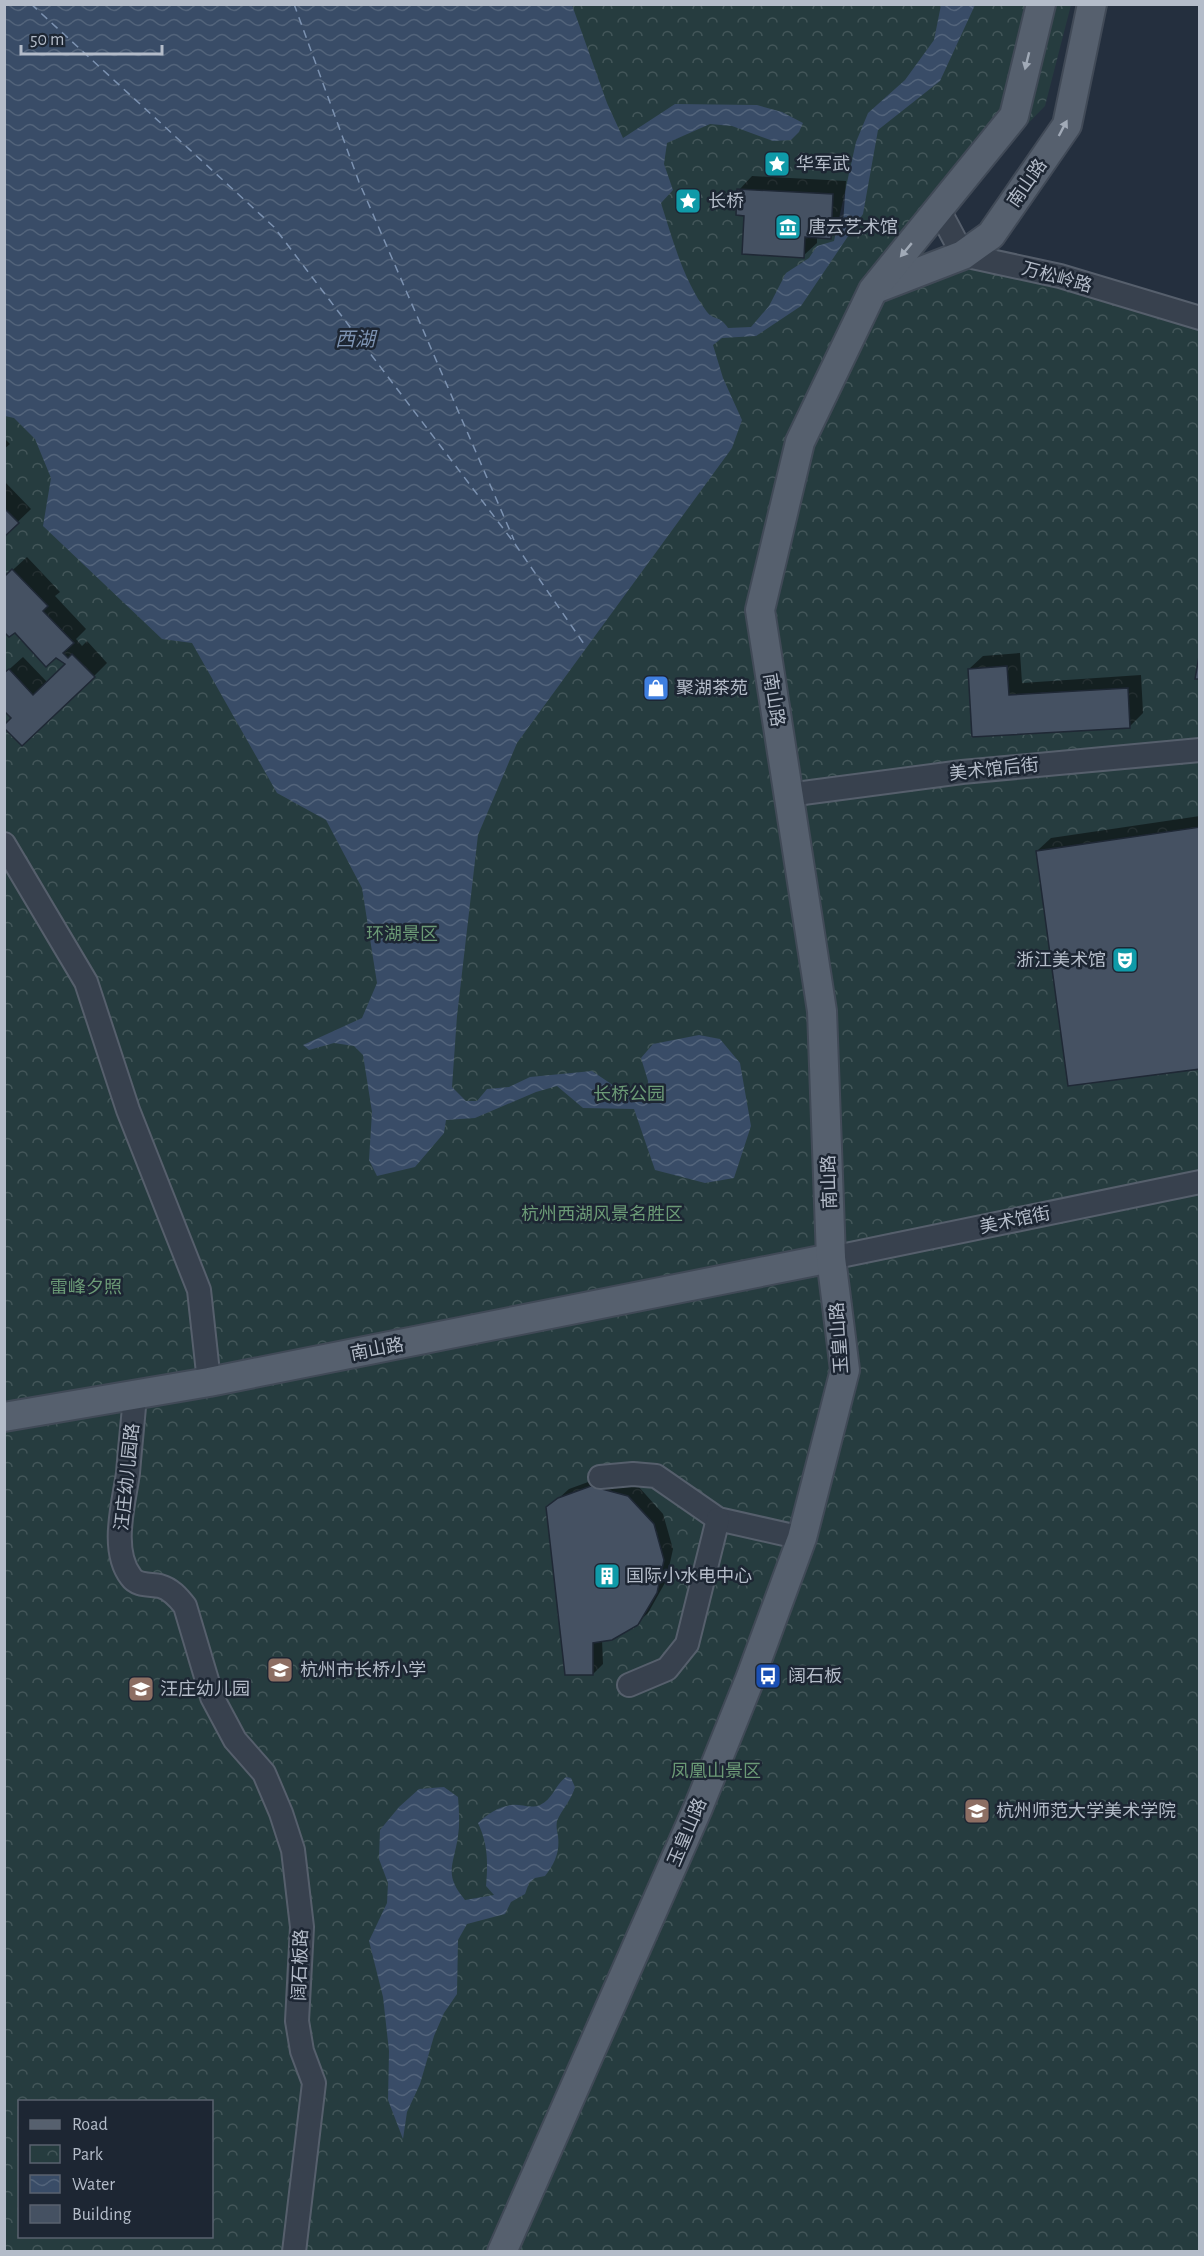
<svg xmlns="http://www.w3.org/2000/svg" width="1204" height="2256" font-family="'Alegreya Sans','Noto Sans SC',sans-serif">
<defs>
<pattern id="park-crowns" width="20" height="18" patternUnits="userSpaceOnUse" patternTransform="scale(1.5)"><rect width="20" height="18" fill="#263c3f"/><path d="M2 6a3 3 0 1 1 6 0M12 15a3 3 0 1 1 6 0" fill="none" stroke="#435659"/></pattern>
<pattern id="water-waves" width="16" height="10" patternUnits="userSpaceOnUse" patternTransform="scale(1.5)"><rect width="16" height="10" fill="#394c67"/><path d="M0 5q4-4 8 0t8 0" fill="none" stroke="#53647b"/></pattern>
</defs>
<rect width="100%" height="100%" fill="#242f3e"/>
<path fill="url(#park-crowns)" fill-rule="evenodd" d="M5 5H1071L1045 106 907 248 980 267 1075 286 1199 327V2251L5 2252ZM20 2102H212V2236H20Z"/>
<g fill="url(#water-waves)">
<path d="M5 4 572 5 607 103 623 138 675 104 757 105 782 112 803 123 799 132 791 140 773 141 732 126 710 124 667 143 664 164 673 190 661 203C673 240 683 280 707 312 713 320 720 315 728 328L751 327 769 306 786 273 809 258 817 246 834 241 856 142 868 113 905 80 934 40 941 5H975L940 81 878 130 863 214 801 306 756 336 722 338 713 345 723 378 742 420 732 448 517 743 478 835 457 1016 452 1087 466 1101H477L487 1089 509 1087 530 1077 592 1071 626 1094 647 1097 648 1081 641 1058 653 1044 699 1035 720 1039 740 1063 751 1126 734 1178 705 1183 655 1170 634 1109 583 1108 557 1086 536 1092 475 1118 446 1120 444 1133 415 1167 377 1176 369 1160 372 1112 363 1055 354 1046 334 1043 309 1050 303 1045 362 1018 377 983 362 888 326 820 277 793 192 643 162 639 43 526 51 478 35 439 14 418 5 416Z"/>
<path d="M566 1777 571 1778 575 1787C571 1801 562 1809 557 1821 556 1827 557 1830 558 1836 560 1852 555 1863 545 1876L535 1878 529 1883 525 1894 511 1902 505 1914 467 1924 458 1940 457 1994 444 2013 434 2036 420 2084 407 2112 403 2139 388 2100 389 2051 383 1997 369 1941 387 1903 388 1883 379 1859 380 1830 399 1807 419 1789 444 1787 458 1797C459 1810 460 1823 458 1836 454 1865 443 1874 465 1900L494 1895 486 1886C488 1863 488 1844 478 1823 487 1814 498 1807 511 1805 522 1804 530 1809 540 1805 553 1799 555 1785 566 1777Z"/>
</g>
<g fill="#0007">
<path d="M752 176 846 181 843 224 830 237H817V243L803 256 746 214 739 190Z"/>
<path d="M4 438 10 444 4 449Z"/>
<path d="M4 481 31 509 4 535Z"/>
<path d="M27 557 60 592 55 596 86 629 76 639 82 646 87 641 107 663 94 676 13 718 4 674 23 657 47 682 67 664 4 578Z"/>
<path d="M1020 653 1022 683 1141 675 1143 713 1130 726 974 736 969 669 983 656Z"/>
<path d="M1200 816V1068L1037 851 1051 838Z"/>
<path d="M602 1477 638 1486 663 1514 673 1549 666 1581 648 1613 637 1623 602 1640 603 1664 593 1674 548 1508 569 1489Z"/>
</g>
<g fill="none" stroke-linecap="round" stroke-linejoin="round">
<g stroke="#7c92b1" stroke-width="1.5" stroke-dasharray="8 6" stroke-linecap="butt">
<path d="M31 4 274 227 515 544 584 644"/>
<path d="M294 4 359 182 514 540"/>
</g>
</g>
<g fill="#455162" stroke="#1f2835" stroke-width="1.5">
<path d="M737 189 833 194 831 239 805 237 804 258 742 254 744 216 736 215Z"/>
<path d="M4 508 19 523 4 537Z"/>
<path d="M12 569 48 606 43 611 74 643 63 653 68 658 72 654 95 677 22 746 4 728V725L11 718 4 711V673L9 669 33 695 65 664 56 658 46 667 15 633 9 637 4 632V577Z"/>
<path d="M1200 651V679H1195Z"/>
<path d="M1007 666 1009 695 1128 688 1130 728 972 737 968 669Z"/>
<path d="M1200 827V1069L1068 1086 1036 851Z"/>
<path d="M591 1486 628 1496 654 1524 664 1560 657 1593 638 1625 612 1640 593 1643V1675H565L546 1507 558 1498Z"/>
</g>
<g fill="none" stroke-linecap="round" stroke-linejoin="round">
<defs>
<g id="minor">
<path d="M939 210 963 255 1060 276 1200 318"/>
<path d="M788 795 962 772 1200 750"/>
<path d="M4 844 86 982 128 1110 199 1290 209 1382"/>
<path d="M831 1258 1200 1182"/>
<path d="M135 1395C133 1421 130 1447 128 1473 124 1503 110 1550 131 1577 137 1586 150 1584 160 1586 171 1589 178 1597 185 1606L212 1697 235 1740 264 1773 281 1813 293 1850 302 1927 297 2021 302 2051 314 2083 294 2252"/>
<path d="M600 1477 633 1474 656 1476 718 1519 802 1538"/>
<path d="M629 1685 667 1669 687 1644 718 1519"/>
</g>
<g id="major">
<path d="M875 289 963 255 991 235 1067 125 1092 4"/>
<path d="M4 1417 209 1382 831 1258"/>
<path d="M502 2252 698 1808 750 1679 802 1538 845 1370 831 1258 822 1011 760 610 800 442 873 290 1014 116 1041 4"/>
</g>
</defs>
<use href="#minor" stroke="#565f6c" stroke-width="26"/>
<use href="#major" stroke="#414a57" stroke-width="32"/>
<use href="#minor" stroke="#38414e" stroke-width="22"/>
<use href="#major" stroke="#56606e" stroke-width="28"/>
</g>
<defs><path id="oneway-solid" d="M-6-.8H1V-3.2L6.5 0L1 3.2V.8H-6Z" transform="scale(1.5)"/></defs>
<g fill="#a1aab7">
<use href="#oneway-solid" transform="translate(1027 61) rotate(104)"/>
<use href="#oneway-solid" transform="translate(1063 128) rotate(-62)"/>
<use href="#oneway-solid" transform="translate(906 250) rotate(130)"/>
</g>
<defs>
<symbol id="sight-square" viewBox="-11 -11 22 22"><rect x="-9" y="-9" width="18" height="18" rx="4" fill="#0f9aa8" stroke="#1d2633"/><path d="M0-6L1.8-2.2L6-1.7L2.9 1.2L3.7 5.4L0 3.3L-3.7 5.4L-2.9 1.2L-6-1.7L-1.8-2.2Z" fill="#fff"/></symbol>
<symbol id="museum-square" viewBox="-11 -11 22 22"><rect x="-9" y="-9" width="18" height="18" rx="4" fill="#0f9aa8" stroke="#1d2633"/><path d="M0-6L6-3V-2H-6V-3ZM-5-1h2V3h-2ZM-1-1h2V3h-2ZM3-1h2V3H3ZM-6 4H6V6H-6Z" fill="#fff"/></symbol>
<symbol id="shop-square" viewBox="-11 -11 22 22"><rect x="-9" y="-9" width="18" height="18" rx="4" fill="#3f7fe0" stroke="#1d2633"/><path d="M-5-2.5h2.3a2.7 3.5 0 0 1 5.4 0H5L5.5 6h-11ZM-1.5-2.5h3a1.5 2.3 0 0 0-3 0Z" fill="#fff"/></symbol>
<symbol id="theatre-square" viewBox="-11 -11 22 22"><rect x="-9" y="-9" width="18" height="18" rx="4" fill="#0f9aa8" stroke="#1d2633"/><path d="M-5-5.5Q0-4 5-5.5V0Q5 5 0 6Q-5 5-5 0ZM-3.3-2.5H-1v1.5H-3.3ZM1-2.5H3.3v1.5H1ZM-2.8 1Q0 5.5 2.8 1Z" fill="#fff"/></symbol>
<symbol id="building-square" viewBox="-11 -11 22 22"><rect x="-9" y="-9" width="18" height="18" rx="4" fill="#0f9aa8" stroke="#1d2633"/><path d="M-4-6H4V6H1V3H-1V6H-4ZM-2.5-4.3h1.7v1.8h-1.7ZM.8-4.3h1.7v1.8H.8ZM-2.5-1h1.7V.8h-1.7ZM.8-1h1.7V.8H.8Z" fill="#fff"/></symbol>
<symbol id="school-square" viewBox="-11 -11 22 22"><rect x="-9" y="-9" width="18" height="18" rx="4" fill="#8d6e63" stroke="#1d2633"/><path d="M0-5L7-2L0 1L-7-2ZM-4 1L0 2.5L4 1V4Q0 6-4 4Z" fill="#fff"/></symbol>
<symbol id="bus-square" viewBox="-11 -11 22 22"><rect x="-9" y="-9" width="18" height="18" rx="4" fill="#1a4fb4" stroke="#1d2633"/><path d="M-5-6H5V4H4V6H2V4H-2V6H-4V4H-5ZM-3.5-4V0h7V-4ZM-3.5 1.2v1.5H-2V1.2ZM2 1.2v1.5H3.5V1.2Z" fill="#fff"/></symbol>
<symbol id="university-square" viewBox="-11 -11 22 22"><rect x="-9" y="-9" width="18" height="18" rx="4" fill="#8d6e63" stroke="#1d2633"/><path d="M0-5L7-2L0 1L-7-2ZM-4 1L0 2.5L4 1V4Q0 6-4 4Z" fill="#fff"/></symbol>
</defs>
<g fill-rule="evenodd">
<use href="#sight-square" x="762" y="149" width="30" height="30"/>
<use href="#sight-square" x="673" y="186" width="30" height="30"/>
<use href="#museum-square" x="773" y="212" width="30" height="30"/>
<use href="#shop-square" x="641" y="673" width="30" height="30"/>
<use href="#theatre-square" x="1110" y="945" width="30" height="30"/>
<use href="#building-square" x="592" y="1561" width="30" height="30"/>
<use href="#school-square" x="265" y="1655" width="30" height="30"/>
<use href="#bus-square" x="753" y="1661" width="30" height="30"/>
<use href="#school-square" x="126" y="1674" width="30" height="30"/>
<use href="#university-square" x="962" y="1796" width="30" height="30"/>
</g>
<g text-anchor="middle" stroke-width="5" stroke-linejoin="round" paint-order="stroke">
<g font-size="18" fill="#b4bcc9" stroke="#1d2633" text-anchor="start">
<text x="796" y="170">华军武</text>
<text x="708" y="207">长桥</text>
<text x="808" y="233">唐云艺术馆</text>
<text x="676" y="694">聚湖茶苑</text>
<text x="1106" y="966" text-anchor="end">浙江美术馆</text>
<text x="626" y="1582">国际小水电中心</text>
<text x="300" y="1676">杭州市长桥小学</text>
<text x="788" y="1682">阔石板</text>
<text x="160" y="1695">汪庄幼儿园</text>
<text x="996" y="1817">杭州师范大学美术学院</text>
</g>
<g font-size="18" fill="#b4bcc9" stroke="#1d2633">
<text transform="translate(1027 183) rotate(-55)" y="6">南山路</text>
<text transform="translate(1057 277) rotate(15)" y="6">万松岭路</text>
<text transform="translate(774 700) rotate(81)" y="6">南山路</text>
<text transform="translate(994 769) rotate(-6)" y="6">美术馆后街</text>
<text transform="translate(829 1182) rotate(-92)" y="6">南山路</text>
<text transform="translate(1015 1220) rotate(-12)" y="6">美术馆街</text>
<text transform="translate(839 1338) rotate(-94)" y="6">玉皇山路</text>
<text transform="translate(377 1349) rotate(-11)" y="6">南山路</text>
<text transform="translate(127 1477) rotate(-84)" y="6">汪庄幼儿园路</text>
<text transform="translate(687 1832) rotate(-67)" y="6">玉皇山路</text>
<text transform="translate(300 1965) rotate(-88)" y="6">阔石板路</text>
</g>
<g font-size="18" fill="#6b9a76" stroke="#1d2633">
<text x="402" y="940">环湖景区</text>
<text x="629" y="1100">长桥公园</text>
<text x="602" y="1220">杭州西湖风景名胜区</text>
<text x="86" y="1293">雷峰夕照</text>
<text x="716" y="1777">凤凰山景区</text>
</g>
<g font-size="20" font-style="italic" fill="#7c92b1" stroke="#1d2633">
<text x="355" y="346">西湖</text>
</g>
</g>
<rect width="1204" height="2256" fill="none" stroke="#b4bcc9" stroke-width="12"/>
<rect x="18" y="2100" width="195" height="138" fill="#1d2633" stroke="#59626f" stroke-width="1.5"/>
<rect x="30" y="2120" width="30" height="9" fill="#56606e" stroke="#59626f" stroke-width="1.5"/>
<text x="72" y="2130" font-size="18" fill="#b4bcc9">Road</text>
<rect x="30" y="2145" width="30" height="18" fill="url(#park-crowns)" stroke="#59626f" stroke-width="1.5"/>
<text x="72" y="2160" font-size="18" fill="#b4bcc9">Park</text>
<rect x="30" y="2175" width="30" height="18" fill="url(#water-waves)" stroke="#59626f" stroke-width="1.5"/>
<text x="72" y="2190" font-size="18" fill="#b4bcc9">Water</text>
<rect x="30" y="2205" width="30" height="18" fill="#455162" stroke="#59626f" stroke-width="1.5"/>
<text x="72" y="2220" font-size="18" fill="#b4bcc9">Building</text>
<path d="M21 45v9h141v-9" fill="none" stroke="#b4bcc9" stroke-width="3"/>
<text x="30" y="45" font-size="18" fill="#b4bcc9" stroke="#1d2633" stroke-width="4.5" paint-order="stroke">50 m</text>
</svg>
